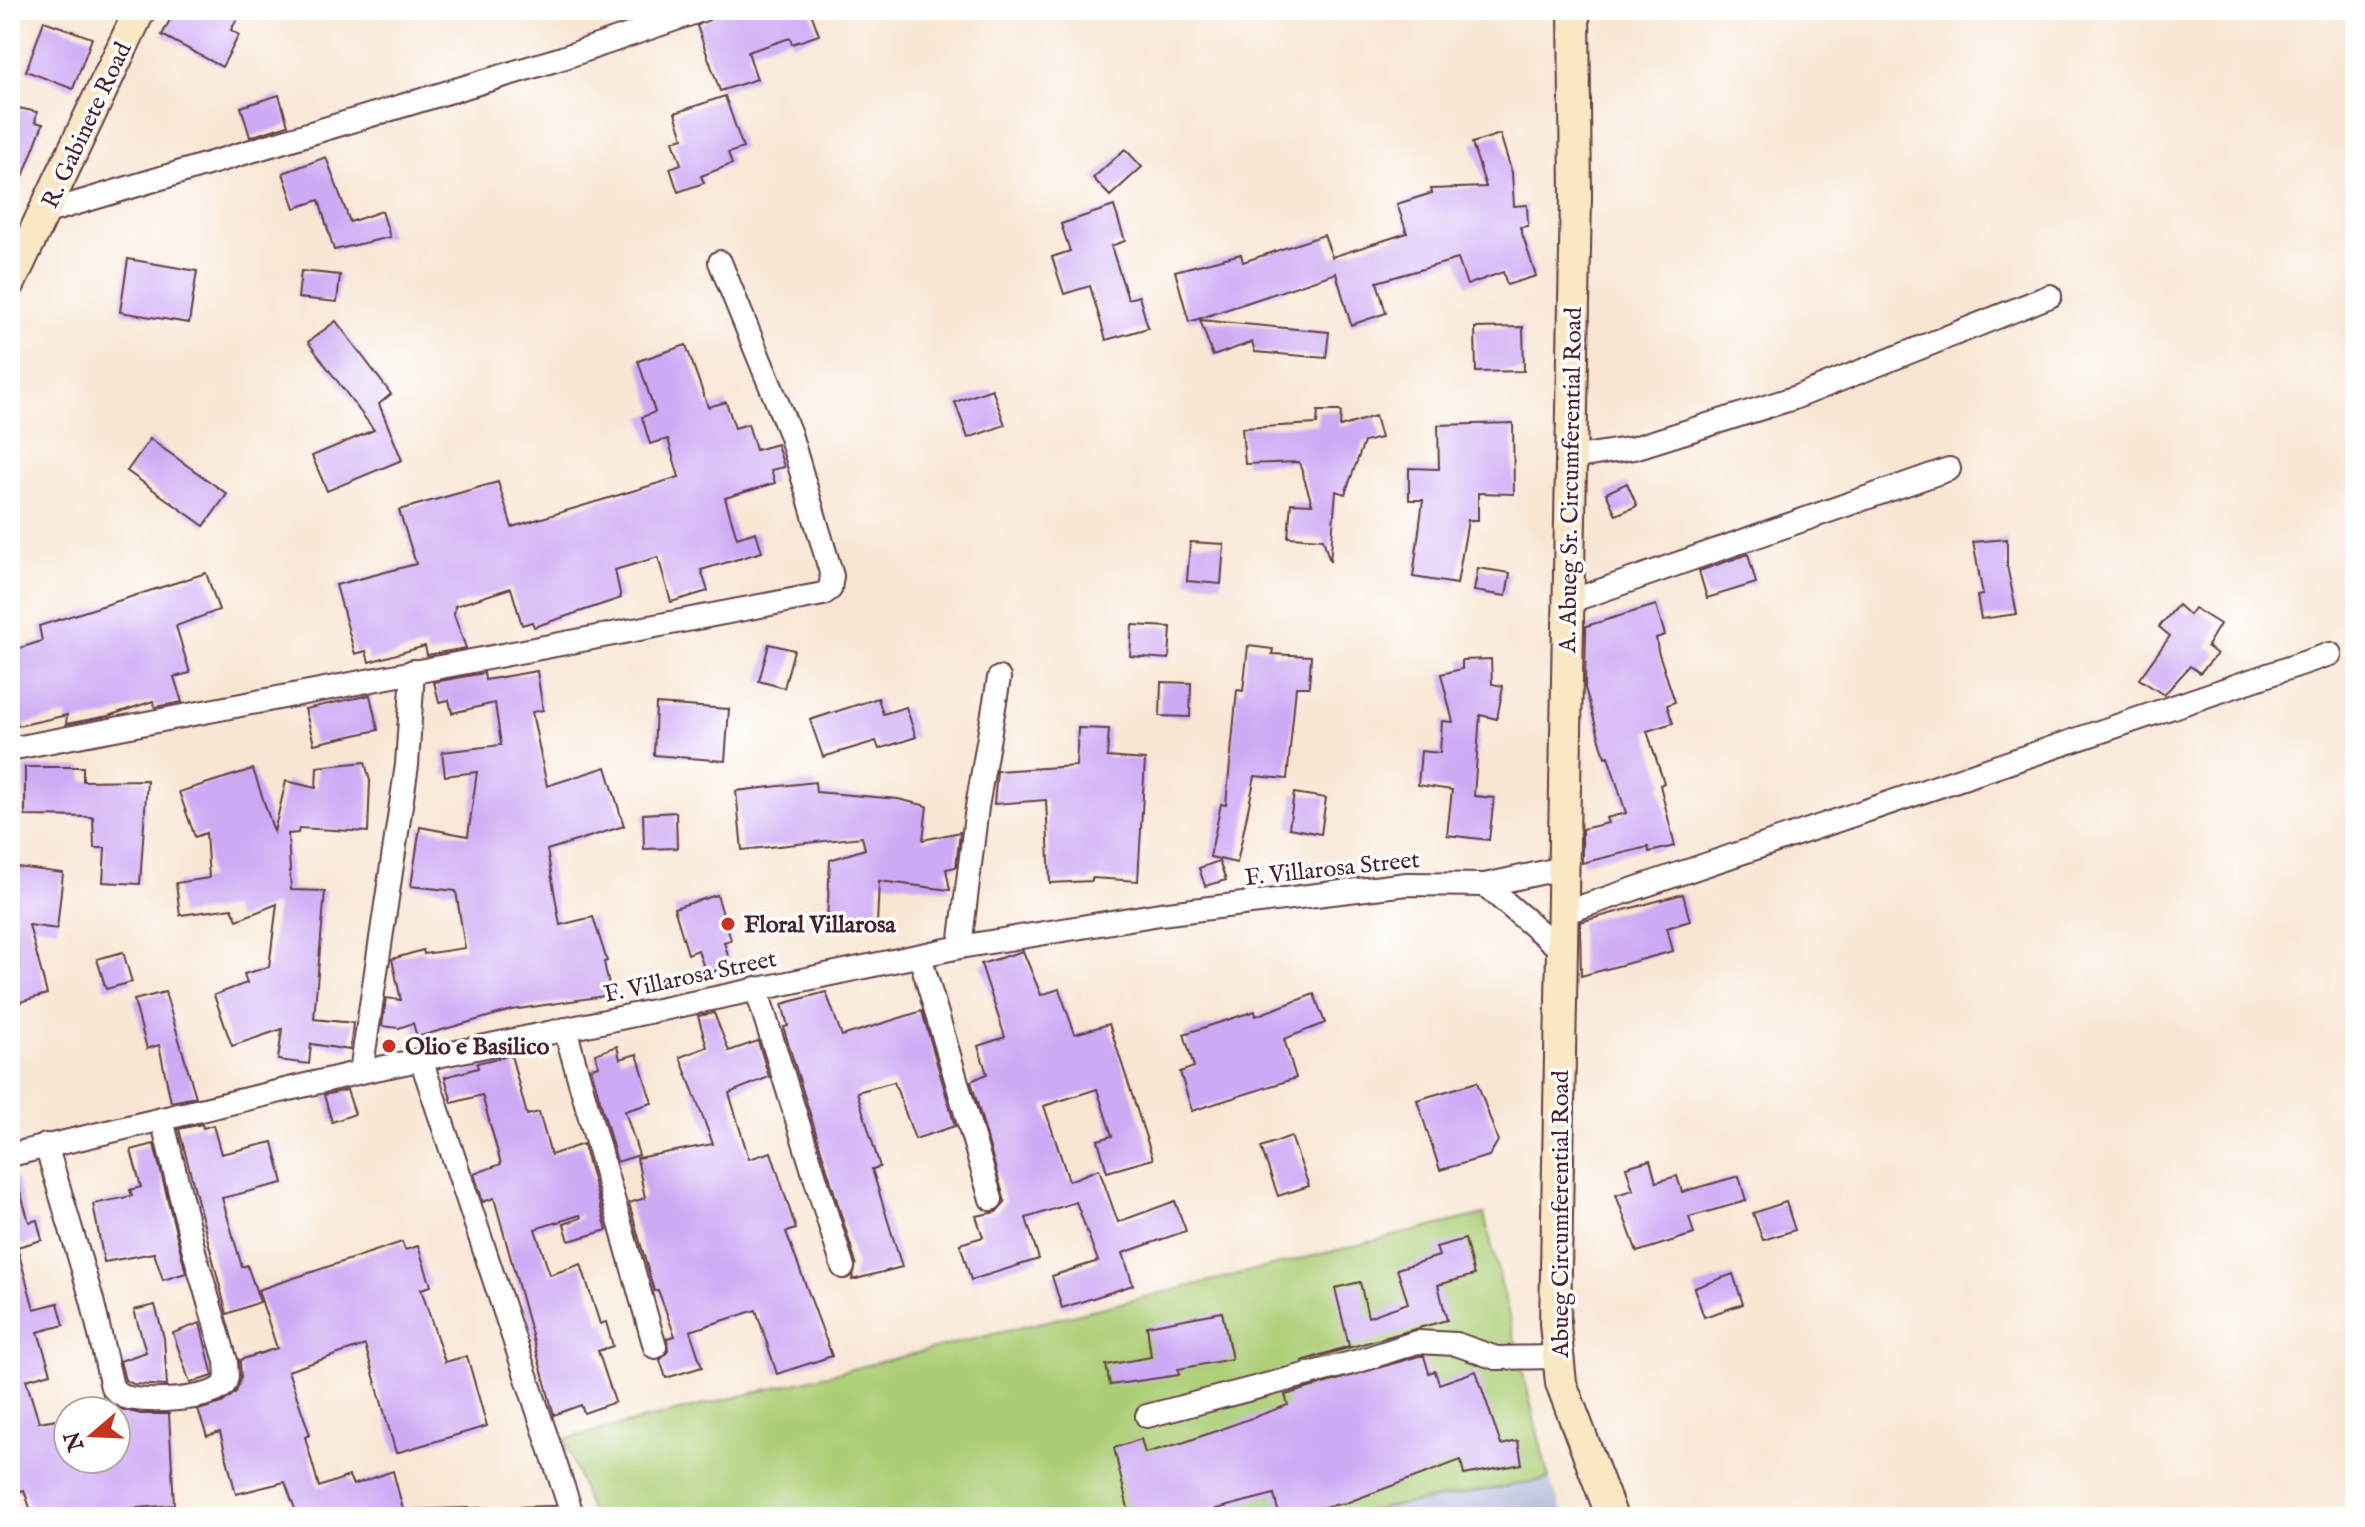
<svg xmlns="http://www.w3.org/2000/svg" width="2365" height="1527" font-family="'IM FELL English',serif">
<rect width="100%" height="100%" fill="#fff"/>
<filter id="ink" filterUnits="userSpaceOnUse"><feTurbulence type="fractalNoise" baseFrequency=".0125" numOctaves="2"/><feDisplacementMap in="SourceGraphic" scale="16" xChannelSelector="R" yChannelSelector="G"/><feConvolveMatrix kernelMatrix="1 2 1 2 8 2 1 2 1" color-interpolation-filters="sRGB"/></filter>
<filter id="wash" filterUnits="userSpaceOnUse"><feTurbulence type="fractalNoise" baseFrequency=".006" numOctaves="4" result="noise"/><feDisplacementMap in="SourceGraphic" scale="32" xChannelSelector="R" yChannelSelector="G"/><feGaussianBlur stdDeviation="1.8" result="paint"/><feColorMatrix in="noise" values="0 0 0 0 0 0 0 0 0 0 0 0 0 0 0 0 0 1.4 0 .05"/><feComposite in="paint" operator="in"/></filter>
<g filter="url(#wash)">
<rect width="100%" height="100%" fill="#f8e6d3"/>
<path fill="#bcc3de" d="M1549 1479 1565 1517H1331Z"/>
<path fill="#accd75" stroke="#7b7650" stroke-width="2" d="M1484 1214 1549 1479 1331 1517H592L565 1439Z"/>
<g id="blocks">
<g fill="#cdaaf4">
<path d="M175 10H242L231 30 239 35 222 67 162 35Z"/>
<path d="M723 10H810L819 35 792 44 790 38 748 52 757 79 720 91 697 26Z"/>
<path d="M44 21 92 38 73 89 26 71Z"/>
<path d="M279 95 288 125 250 137 241 107Z"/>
<path d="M725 96 743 148 728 153 732 164 701 176 704 183 678 192 670 168 681 164 673 141 683 138 675 113Z"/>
<path d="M10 106 37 112 35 122 43 124 12 205Z"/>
<path d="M1500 134 1512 173 1514 206 1527 205 1528 226 1520 227 1536 276 1507 285 1503 272 1467 285 1458 259 1377 282 1386 313 1351 325 1336 273 1189 322 1175 271 1241 254 1243 262 1324 235 1332 257 1407 233 1397 204 1432 193 1431 189 1486 187 1472 143Z"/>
<path d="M1125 149 1142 167 1110 196 1093 178Z"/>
<path d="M326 157 350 222 382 211 390 237 334 250 319 200 295 208 283 173Z"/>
<path d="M1114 206 1125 241 1111 246 1128 299 1139 296 1148 328 1106 340 1090 286 1064 294 1052 257 1070 251 1061 224Z"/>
<path d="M128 259 197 271 189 323 120 312Z"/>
<path d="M301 271 340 275 337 302 298 298Z"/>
<path d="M1200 320 1329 332 1326 358 1255 352 1252 342 1213 356Z"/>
<path d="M336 321 391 394 379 404 402 460 327 491 312 456 374 430 308 342Z"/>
<path d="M1523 327 1524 371 1476 372 1475 328Z"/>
<path d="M686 345 708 407 726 402 735 428 748 424 756 450 777 444 784 467 771 470 775 483 725 498 737 538 756 532 762 552 701 570 708 591 671 602 658 557 615 570 621 598 534 627 532 622 522 625 511 588 455 606 454 615 466 648 427 655 425 646 369 662 366 651 355 654 336 585 416 564 399 510 498 482 512 527 679 477 668 439 650 444 642 417 655 412 638 361Z"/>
<path d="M992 389 1005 425 968 438 955 402Z"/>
<path d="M1318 411H1341L1340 427 1375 416 1381 438 1364 442 1345 494 1336 491 1330 562 1323 539 1288 537 1291 503 1312 504 1299 462 1245 464 1242 428 1317 424Z"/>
<path d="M1513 423 1514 494 1478 493V520H1468L1457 584 1413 577 1423 500H1409V468L1439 469 1438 425Z"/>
<path d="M150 439 227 494 204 526 127 471Z"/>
<path d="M1627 483 1637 506 1616 515 1606 493Z"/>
<path d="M2007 539V566L2017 614 1981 619 1977 596 1983 595 1973 542Z"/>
<path d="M1190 542 1224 544 1221 584 1187 581Z"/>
<path d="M1748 554 1756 583 1707 598 1699 571Z"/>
<path d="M1478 568 1510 573 1506 596 1474 591Z"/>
<path d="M206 573 219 610 176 626 190 673 174 677 182 702 155 707 153 701 108 716 66 724 67 715 18 726 10 688V651L42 641 39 626Z"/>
<path d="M1656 605 1665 635 1656 638 1658 651 1675 702 1667 705 1673 723 1647 731 1664 783 1660 785 1675 846 1649 852 1648 847 1582 863V829L1608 823 1606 818 1626 813 1608 756 1605 757 1585 688 1586 626Z"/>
<path d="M2178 605 2189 615 2194 608 2220 624 2207 646 2217 654 2200 673 2190 666 2164 695 2139 679 2170 636 2159 627Z"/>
<path d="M1132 625 1171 627 1169 659 1130 656Z"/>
<path d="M769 644 794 650 784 688 759 681Z"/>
<path d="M1248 646 1273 649 1272 654 1311 656 1309 687H1296L1287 779 1255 776 1237 863 1210 857 1221 804 1226 805 1237 690 1243 691Z"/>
<path d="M1491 659 1492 684 1503 686 1497 719 1480 715 1474 796 1494 798 1489 840 1447 835 1452 790 1418 785 1421 751 1440 753 1442 721 1453 722 1441 674 1462 669V660Z"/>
<path d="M537 671 543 710 532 712 547 786 606 767 624 826 547 850 560 925 593 917 607 961 604 962 611 995 512 1010 417 1037 413 1023 399 1028 382 1026 386 998 401 1000 392 959 423 950 424 954 465 948 456 891 411 886 420 827 468 836 477 772 445 776 442 752 501 745 495 703 452 713 449 700 439 702 434 682 484 673 485 680Z"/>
<path d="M1161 682 1191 683 1190 717 1160 716Z"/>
<path d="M370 695 378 730 314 744 305 709Z"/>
<path d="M878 698 883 714 906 707 916 737 879 749 876 741 823 757 810 720Z"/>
<path d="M656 704 729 709 725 761 654 755Z"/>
<path d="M1078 728 1109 729 1107 757 1145 760 1138 881 1092 878V881L1050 883 1046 800 994 804 997 771 1076 766Z"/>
<path d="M365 762 370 781 368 832 299 828 298 833 288 834 291 890 325 891 314 1019 353 1023 350 1050 311 1044 309 1064 278 1060 282 1029 232 1046 214 995 247 983 244 974 269 967 277 904 237 920 232 908 180 915 176 883 209 878 206 833 195 837 179 792 253 769 274 832 286 781 316 788 317 767Z"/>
<path d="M25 767H83V781L147 780 140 884 103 882 105 848H94L93 817 25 816Z"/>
<path d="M815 782 816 792 898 799 927 806 923 840 960 832 956 867 946 869 950 890 879 881 877 925 827 922 830 860 865 849 862 837 742 850 736 791Z"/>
<path d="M1294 793 1326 798 1321 834 1289 828Z"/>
<path d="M676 812 677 848 644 849 643 814Z"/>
<path d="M1219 861 1226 880 1205 886 1199 868Z"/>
<path d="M10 866 63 873 57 929 29 925 47 994 10 1005Z"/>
<path d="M1683 894 1690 921 1667 928 1673 951 1581 976 1580 922Z"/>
<path d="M717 895 731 940 724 942 731 966 706 974 698 950 688 954 674 908Z"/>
<path d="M1023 951 1041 995 1059 989 1075 1034 1109 1024 1153 1159 1107 1172 1098 1140 1112 1136 1097 1089 1044 1106 1069 1181 1099 1169 1118 1222 1175 1201 1186 1231 1123 1253 1133 1285 1062 1308 1052 1276 1098 1261 1076 1202 1026 1218 1039 1259 971 1280 960 1244 983 1237 976 1216 996 1212 1005 1202 971 1081 987 1074 978 1046 1005 1037 981 964Z"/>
<path d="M123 952 132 982 106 989 97 959Z"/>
<path d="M165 992 196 1097 171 1102 159 1045 147 1049 134 1000Z"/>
<path d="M826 992 842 1036 922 1011 955 1126 915 1139 894 1082 857 1092 880 1167 872 1169 902 1267 852 1280 856 1263 785 1033 784 1027 788 1026 782 1004Z"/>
<path d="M1314 994 1325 1023 1284 1039 1296 1078 1192 1111 1180 1072 1194 1067 1184 1034 1255 1011 1256 1016Z"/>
<path d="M714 1013 729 1051 758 1041 769 1077 729 1093 749 1159 771 1152 796 1229 786 1232 832 1356 777 1374 756 1310 690 1331 702 1367 666 1378 660 1360 668 1351 667 1338 675 1336 658 1290 654 1291 629 1203 645 1198 637 1158 713 1144 680 1057 707 1047 698 1016Z"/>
<path d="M617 1046 620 1059 637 1054 652 1103 625 1111 639 1155 617 1162 591 1068 599 1066 595 1054Z"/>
<path d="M511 1055 527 1115 539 1112 551 1155 583 1144 607 1230 569 1241 564 1224 581 1218 580 1215 535 1229 550 1275 581 1264 600 1324 606 1322 613 1346 598 1351 615 1402 584 1413 581 1405 554 1415 494 1198 483 1202 474 1174 501 1164 482 1095 452 1103 445 1077 478 1068 477 1063Z"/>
<path d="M1477 1082 1498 1141 1489 1156 1440 1170 1417 1100Z"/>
<path d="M347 1090 355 1114 332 1122 324 1095Z"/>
<path d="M202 1124 203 1128 213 1125 221 1154 273 1142 283 1183 222 1198 242 1267 247 1265 260 1302 227 1314 179 1129Z"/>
<path d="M1291 1136 1309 1186 1278 1196 1261 1147Z"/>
<path d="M154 1144 186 1273 163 1280 154 1253 104 1262 93 1204 132 1196 130 1190 141 1187 131 1150Z"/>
<path d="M1650 1160 1656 1182 1677 1176 1682 1192 1739 1176 1746 1201 1689 1217 1694 1234 1637 1252 1616 1195 1633 1190 1626 1167Z"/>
<path d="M16 1177 29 1222 37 1220 42 1240 17 1247 34 1309 58 1303 64 1325 38 1332 51 1373 26 1380 39 1422 68 1417V1459H116V1408L141 1414H169L174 1505 64 1514 65 1517H33L24 1490 10 1494V1178Z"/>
<path d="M1786 1202 1795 1230 1763 1240 1753 1213Z"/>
<path d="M1465 1239 1474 1275 1438 1285 1447 1320 1302 1361 1349 1346 1335 1288 1360 1282 1368 1317 1408 1303 1397 1269 1439 1256 1436 1247Z"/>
<path d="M402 1242 405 1250 418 1246 431 1286 421 1289 445 1362 467 1356 487 1426 396 1453 365 1345 288 1371 310 1435 305 1437 319 1487 349 1476 353 1485 393 1471 405 1517H298L285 1482 236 1494 220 1432 207 1436 198 1410 222 1403 236 1392 241 1378 240 1360 277 1348 258 1290Z"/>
<path d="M1733 1274 1743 1304 1704 1317 1694 1288Z"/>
<path d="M155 1305 164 1338 167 1386 133 1384 125 1380 120 1361 146 1352 134 1310Z"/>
<path d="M1222 1312 1232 1359 1178 1369 1179 1375 1110 1385 1106 1365 1151 1357 1147 1326Z"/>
<path d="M200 1323 213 1376 190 1383 173 1333Z"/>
<path d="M1419 1356H1424L1429 1373 1435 1371 1439 1384 1476 1371 1501 1445 1518 1441 1522 1464 1464 1475 1461 1460 1346 1503 1279 1515 1274 1494 1216 1509 1218 1517H1130L1114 1448 1141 1439 1145 1453 1185 1442 1288 1405 1285 1395Z"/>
</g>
</g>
</g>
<g filter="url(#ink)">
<use href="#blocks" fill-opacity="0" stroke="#643d44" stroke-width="2"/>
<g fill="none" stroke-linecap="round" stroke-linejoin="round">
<defs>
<path id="lane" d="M414 1516 571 1512"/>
<g id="street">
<path d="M44 213 562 58 702 10"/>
<path d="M1571 458 1634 448 1794 398 2050 296"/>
<path d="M1568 602 1949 469"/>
<path d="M10 749 823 594 830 589 832 576 790 434 720 262"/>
<path d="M1485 885 1560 949"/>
<path d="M1563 913 2330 654"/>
<path d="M960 947 977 807 999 678"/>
<path d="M920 956 991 1199"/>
<path d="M756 988 843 1267"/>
<path d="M565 1029 655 1347"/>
<path d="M422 1062 573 1517"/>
<path d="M361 1072 407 765 413 671"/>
<path d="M46 1145 92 1300 112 1387C115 1390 117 1393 121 1395 137 1405 213 1400 224 1385 229 1378 226 1369 226 1361L194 1251 162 1119"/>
<path d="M10 1155 361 1072 960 947 1160 914 1407 884 1485 885 1563 868"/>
<path d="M1147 1416 1359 1361 1417 1342 1456 1344 1496 1358 1557 1357"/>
</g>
<g id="secondary">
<path d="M1574 10 1576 196 1555 1324 1561 1383 1612 1517"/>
<path d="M10 283 140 10"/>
</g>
</defs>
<use href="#lane" stroke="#643d44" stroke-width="15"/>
<use href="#street" stroke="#643d44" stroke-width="26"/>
<use href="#secondary" stroke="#643d44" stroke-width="34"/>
<use href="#lane" stroke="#fff" stroke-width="11"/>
<use href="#street" stroke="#fff" stroke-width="22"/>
<use href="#secondary" stroke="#fae7c3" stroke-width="30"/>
</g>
</g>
<g fill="#c8321e" stroke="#fff" stroke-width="3">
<circle cx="728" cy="924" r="8"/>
<circle cx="389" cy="1046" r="8"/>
</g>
<g text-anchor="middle" stroke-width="7" stroke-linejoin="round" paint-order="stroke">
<g font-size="24" fill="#4a1f2b" stroke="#fff">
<text transform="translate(86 125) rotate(-65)" y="8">R. Gabinete Road</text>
<text transform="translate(1570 480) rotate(-89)" y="8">A. Abueg Sr. Circumferential Road</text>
<text transform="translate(1332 868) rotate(-6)" y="8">F. Villarosa Street</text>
<text transform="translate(690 976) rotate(-12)" y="8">F. Villarosa Street</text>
<text transform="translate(1560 1214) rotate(-90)" y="8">Abueg Circumferential Road</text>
</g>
<g font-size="24" font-weight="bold" fill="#4a1f2b" stroke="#fff" text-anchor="start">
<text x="744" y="932">Floral Villarosa</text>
<text x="405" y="1054">Olio e Basilico</text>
</g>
</g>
<rect width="2365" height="1527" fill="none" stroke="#fff" stroke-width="40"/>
<g transform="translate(92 1435) rotate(251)"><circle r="38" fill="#ffffff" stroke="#b7a5aa" stroke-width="2"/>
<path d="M0-6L14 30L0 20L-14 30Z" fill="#c8321e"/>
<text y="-12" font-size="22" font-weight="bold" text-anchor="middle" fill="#4a1f2b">N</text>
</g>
</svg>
